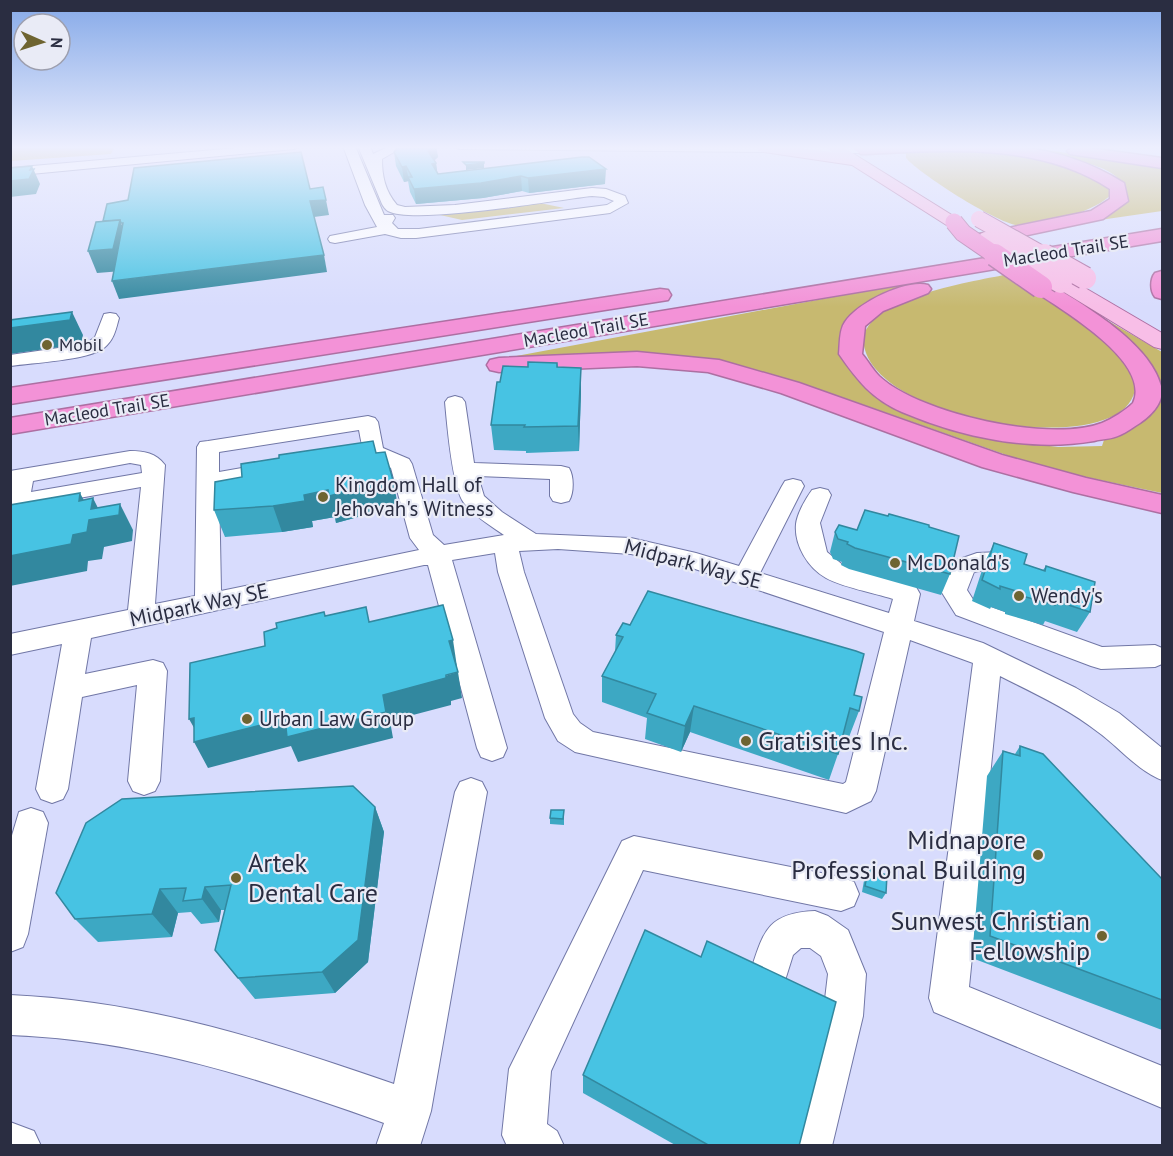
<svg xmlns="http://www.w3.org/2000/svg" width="1173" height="1156" font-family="'PT Sans',sans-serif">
<rect width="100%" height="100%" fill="#d8dcfd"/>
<g fill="#c7b970">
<path d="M11 146H115L111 154 11 161Z"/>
<path d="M1024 147 1162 166V211L1093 221 1089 219 1126 194C1121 156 1046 162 1024 147Z"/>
<path d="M974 149 1064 161 1110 187 1111 194C1100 210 1040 227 1021 226 999 225 921 175 906 158V154L895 152Z"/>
<path d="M540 203 564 208 462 220 440 215Z"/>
<path d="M1009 274C1038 290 1131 348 1135 381 1143 462 888 428 865 350 849 299 977 281 1009 274Z"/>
<path d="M908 283 912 286 852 319 863 381 1007 441 1058 447 1102 446 1105 437 1159 395 1092 315H1098L1162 352V493L1076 475 1015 458 824 391 752 370 621 353 512 360 511 357Z"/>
</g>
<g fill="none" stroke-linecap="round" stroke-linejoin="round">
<defs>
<g id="minor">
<path d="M259 146H300L294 149 10 176V168Z"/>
<path d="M343 146H355L384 215H393L395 218 392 223 398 229H419L607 205 614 201 604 197 592 196C555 200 414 225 388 211 386 210 383 206 382 204L358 146H370L373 154 390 146H418L416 148 396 151 382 159C382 176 385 191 397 205L405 207 455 205 592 188 606 189 625 196 628 203 610 213 416 238H401L385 234 335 243 330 242 328 239 330 236 377 227 365 205Z"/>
<path d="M453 146H862L867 149 861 153 459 149Z"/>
<path d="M110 313 116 314 119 318C116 329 114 340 104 348 89 360 32 363 10 366V355L86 344 95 337 104 314Z"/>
<path d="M455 396 462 398 465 402 474 463 561 466 569 468C574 476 574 493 569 501L561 503 553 501 550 496V479L478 476 484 496 502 512 536 534 631 538 696 553 739 566 782 486 785 481 793 479 801 481 804 486 760 573 889 613 893 599C874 593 842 587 826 578 808 568 794 545 796 524 797 514 806 498 812 490L820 488 828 490 831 495 820 523 827 552 844 566 916 587 920 594 914 621 983 643 1076 688 1119 713 1162 748V780C1138 771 1119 747 1098 732 1069 709 1033 693 1000 676L969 987 1162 1066V1108L934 1012 929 998 973 663 910 640 876 791 871 801 846 813 575 752 558 741 545 718 498 572 495 553 452 560 507 748 503 757 492 761 481 757 477 748 428 565H424L91 638 85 674 153 660 163 663 167 671 160 781 155 791 144 795 133 791 128 781 137 685 82 697 68 789 63 799 52 803 41 799 36 789 62 644 10 655V634L128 610 141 487 17 509 10 508V471L130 451C144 451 156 453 165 465L155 604 195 596 197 447 200 442 208 441 368 416 375 418 378 422 383 448 409 459 412 464 433 535 444 545 504 535C491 526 474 516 464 503 452 488 447 423 445 402L448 398ZM359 430C364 459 365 455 391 468L410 538 419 550 221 591 219 486 283 474 286 469 283 464 275 462 219 472V452ZM130 463 141 465 142 473 31 492 33 481ZM558 549 631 554 692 568 884 632 846 782 843 784 593 732 580 723 573 714 524 572 519 551Z"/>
<path d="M1000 552 1009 554 1012 560 1009 566 974 572 967 590 974 601 1102 647 1155 645 1162 648V664L1155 667 1101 669 1091 666 956 615 941 591 954 561 977 553Z"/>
<path d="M471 778 482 782 487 792 431 1111 420 1146H376L384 1123C261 1079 143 1040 10 1035V995C146 1001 267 1040 394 1084L455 792 460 782Z"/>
<path d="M31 808 43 812 48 823 28 934 23 947 10 952V842L19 812Z"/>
<path d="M634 836 841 877 854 882 859 894 854 906 841 911 643 870 551 1071 547 1124 557 1131 564 1146H507L502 1135 509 1069 622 841Z"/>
<path d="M815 911 828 916 848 930 866 974 863 1016 832 1146H788L823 1016 828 974 821 956 810 948H801L793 955 782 990 768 995 754 990 749 976C763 934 765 913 815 911Z"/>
<path d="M10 1122 34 1131 41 1146H10Z"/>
</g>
<g id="major">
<path d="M758 146H782L832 152 825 146H841L963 222 960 226H948L852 165 764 152 759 151 757 148Z"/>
<path d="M1061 276 1068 278 1162 333V349L1154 347 1054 286 1051 282 1054 278Z"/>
</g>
<g id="highway">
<path d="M856 146H1011C1053 150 1089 161 1124 183L1128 201 1103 219 976 246 969 244 967 240 969 236 1091 211 1110 199V189C1037 141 945 151 861 154L853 149Z"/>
<path d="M1075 146 1162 158V168L1070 154 1067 151Z"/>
<path d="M1162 229V241L10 434V418Z"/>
<path d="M1162 271V299L1155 297C1150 291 1150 279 1155 273Z"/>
<path d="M1041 281 1048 283C1084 305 1150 343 1161 386 1165 401 1152 415 1140 423 1133 427 1127 432 1120 435 1113 439 1102 439 1094 441 1029 452 961 437 902 412 872 399 857 380 839 354 840 345 839 330 845 322 857 303 906 279 928 285L931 289 928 293 883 311 865 326 862 354C868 361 873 370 879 376 919 414 1051 443 1102 423 1112 419 1126 410 1133 403 1152 362 1062 310 1034 291L1031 287 1034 283Z"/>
<path d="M660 289 668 290 671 295 668 300 10 404V388Z"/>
<path d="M637 352 719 360 799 383 1002 455 1086 478 1162 495V513L1073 492 982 467 781 393 708 372 637 366 499 372 490 370 487 365 490 360 499 358Z"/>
</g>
</defs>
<use href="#minor" stroke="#7177a6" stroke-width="2"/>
<use href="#major" stroke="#ad6fa2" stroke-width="2"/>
<use href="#highway" stroke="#ad6fa2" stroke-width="3"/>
<use href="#minor" fill="#fff" fill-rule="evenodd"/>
<use href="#major" fill="#f8bee7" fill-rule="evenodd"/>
<use href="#highway" fill="#f392d7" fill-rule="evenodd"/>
<defs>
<g id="major-bridge-far1">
<path d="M979 219 1047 257"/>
<path d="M986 240 1016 257"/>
</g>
<g id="major-bridge">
<path d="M1014 255 1061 282"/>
<path d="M1044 255 1085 278"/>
</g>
<path id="highway-bridge-far1" d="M954 222 963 233 998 257"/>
<path id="highway-bridge" d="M995 255 1041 287"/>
</defs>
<use href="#major-bridge-far1" stroke="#ad6fa2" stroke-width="18" stroke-linecap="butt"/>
<use href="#major-bridge" stroke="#ad6fa2" stroke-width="24" stroke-linecap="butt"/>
<use href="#highway-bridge-far1" stroke="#ad6fa2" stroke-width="19" stroke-linecap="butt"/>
<use href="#highway-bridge" stroke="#ad6fa2" stroke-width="25" stroke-linecap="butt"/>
<use href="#major-bridge-far1" stroke="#f8bee7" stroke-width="16"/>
<use href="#major-bridge" stroke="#f8bee7" stroke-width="22"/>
<use href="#highway-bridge-far1" stroke="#f392d7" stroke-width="17"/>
<use href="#highway-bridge" stroke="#f392d7" stroke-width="22"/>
</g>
<g fill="#3da8c3">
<path d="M399 146H436L438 157 434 160 436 163 437 172 438 174 582 157 605 184 529 193 522 191 483 198 416 204 410 192 408 181 404 182 396 166 394 152Z"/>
<path d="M557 363 558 367 581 392 579 451 526 453V451L494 450 491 425 500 382 528 367Z"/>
<path d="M376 453 398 506 336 523 335 517 312 521 313 527 282 532 225 537 214 510 242 477Z"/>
<path d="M929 527 950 574 941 595 849 569 841 565 842 562 833 559 830 552 835 532Z"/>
<path d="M994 543 1024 564 1043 570 1046 566 1090 612 1077 632 1045 621 1043 625 1005 614V612L991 607 990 609 972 601 984 564Z"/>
<path d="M616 635 854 695 859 711 849 737 843 735 838 754 829 780 690 732 681 752 645 739 647 718 602 702V676L615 652Z"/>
<path d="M1020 746 1162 879V1030L972 958 987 776 1003 751 1015 754Z"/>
<path d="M375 807 384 832 368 962 335 993 255 999 215 950 225 910H221L219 922 201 924 191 912 178 913 172 937 98 942 75 919Z"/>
<path d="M564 810V825L550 824V818Z"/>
<path d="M868 869 886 893 882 899 862 892 865 875Z"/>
<path d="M583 1075 799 1146H677L583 1093Z"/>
</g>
<g fill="#32889f">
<path d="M433 146H436L438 157 430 165 428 151Z"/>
<path d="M436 163 438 178 432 164Z"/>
<path d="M484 163V168L466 170V165Z"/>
<path d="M32 166 40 184 36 194 10 197V181L30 170Z"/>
<path d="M406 166 409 181 404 182 402 167Z"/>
<path d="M606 169 605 184 529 193 528 178Z"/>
<path d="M521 176 522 191 483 198 416 204 414 189Z"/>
<path d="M326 200 329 215 314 217 310 201Z"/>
<path d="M120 220 128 241 122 271 97 273 88 251Z"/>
<path d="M324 255 327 272 119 299 112 281Z"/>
<path d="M72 312 83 335 81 344 10 354V328Z"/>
<path d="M581 368V392L579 451 578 426Z"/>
<path d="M393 480 398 506 336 523 335 517 312 521 313 527 282 532 273 506 304 495Z"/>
<path d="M80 493 94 519 91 509 93 498 103 518 120 504 133 530 132 541 104 547 102 559 88 561 87 571 10 586V556L79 501Z"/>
<path d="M453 640 457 667 453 668 449 641Z"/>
<path d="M458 672 462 698 451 701V705L390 721 393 738 298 762 291 746 208 768 194 742 201 740 189 719 383 695Z"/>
<path d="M694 706 690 732 681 752 685 726Z"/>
<path d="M375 807 384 832 368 962 335 993 322 972Z"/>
<path d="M205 887 221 910 219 922 202 899Z"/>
<path d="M160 889 178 913 172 937 152 914Z"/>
</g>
<g fill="#47c3e3" stroke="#32889f" stroke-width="1.5">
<path d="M399 146H433L428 151 436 163 432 164 438 174 582 157H589L606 169 528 178 521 176 481 183 414 189 408 177H412L406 166 402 167 394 152Z"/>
<path d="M301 152 310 189 323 187 326 200 310 201 324 255 112 281 123 223H121L120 220 103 221 107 204 128 200 134 168Z"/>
<path d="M463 162H484V163L466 165Z"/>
<path d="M32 166 30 170 34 169 29 179 10 181V168Z"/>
<path d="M120 220 113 249 88 251 96 222Z"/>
<path d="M72 312 70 320 10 328V320Z"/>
<path d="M528 362 557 363V367L581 368 578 426 524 427 525 425H491L497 382H500L503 366 528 367Z"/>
<path d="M373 441 376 453 385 452 393 480 329 496 328 490 304 495 305 501 273 506 214 510 215 482 242 477 241 464 279 458V455Z"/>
<path d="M80 493 79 501 93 498 91 509 120 504 119 515 89 520 87 532 73 535 71 544 10 556V505Z"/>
<path d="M865 510 888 516 889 514 929 525V527L959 536 950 574 855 548 847 544 848 542 838 539 835 532 839 525 857 530Z"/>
<path d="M994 543 1027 554 1024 564 1045 571 1046 566 1095 582 1090 612 1056 601 1055 605 1015 594 1016 591 1000 586V589L982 580Z"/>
<path d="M648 591 856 651 864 654 854 695 862 697 859 711 850 708 838 754 694 706 685 726 647 713 656 694 602 676 623 637 616 635 623 623 630 625Z"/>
<path d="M443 605 453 640 449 641 458 672 446 675V678L383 695 386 712 287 737 285 719 194 742V718L189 719 190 663 265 646 264 632 277 628 276 623 324 612 325 616 366 607 369 622Z"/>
<path d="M1020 746 1043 754 1162 879V1000L990 936 1003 751 1020 756Z"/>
<path d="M353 786 375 807 358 940 322 972 238 978 215 950 231 885 205 887 202 899 183 901 186 888 160 889 152 914 75 919 56 893 86 823 122 799Z"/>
<path d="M551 810H564L563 819 550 818Z"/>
<path d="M868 869 887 875 886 893 865 886Z"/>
<path d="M645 930 701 957 707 941 836 1002 799 1146H710L583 1075Z"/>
</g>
<linearGradient id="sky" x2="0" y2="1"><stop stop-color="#85a9e8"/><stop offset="0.48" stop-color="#edeffe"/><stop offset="1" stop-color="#edeffe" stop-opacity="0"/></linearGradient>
<rect width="1173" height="307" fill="url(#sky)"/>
<g fill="#6e6431" stroke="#e9ebf6" stroke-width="2">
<circle cx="47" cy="345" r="6"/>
<circle cx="323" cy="497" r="6"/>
<circle cx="895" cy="563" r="6"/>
<circle cx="1019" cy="596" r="6"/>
<circle cx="247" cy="719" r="6"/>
<circle cx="746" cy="741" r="6"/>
<circle cx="1038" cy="855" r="6"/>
<circle cx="236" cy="878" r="6"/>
<circle cx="1102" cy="936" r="6"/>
</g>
<g text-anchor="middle" stroke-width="4.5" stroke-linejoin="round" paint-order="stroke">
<g font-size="18" fill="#2a2d41" stroke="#e9ebf6">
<text transform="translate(1066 251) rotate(-9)" y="6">Macleod Trail SE</text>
<text transform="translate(586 330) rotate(-10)" y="6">Macleod Trail SE</text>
<text transform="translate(107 410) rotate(-9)" y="6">Macleod Trail SE</text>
</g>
<g font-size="18" fill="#2a2d41" stroke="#e9ebf6" text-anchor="start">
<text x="59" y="351">Mobil</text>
</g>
<g font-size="21" fill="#2a2d41" stroke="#e9ebf6" text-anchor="start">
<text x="335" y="492">Kingdom Hall of<tspan x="335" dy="24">Jehovah's Witness</tspan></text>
<text x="907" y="570">McDonald's</text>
<text x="1031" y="603">Wendy's</text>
<text x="259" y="726">Urban Law Group</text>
</g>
<g font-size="21" fill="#2a2d41" stroke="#e9ebf6">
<text transform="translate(693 564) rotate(15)" y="7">Midpark Way SE</text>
<text transform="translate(199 605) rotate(-12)" y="7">Midpark Way SE</text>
</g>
<g font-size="26" fill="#2a2d41" stroke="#e9ebf6" text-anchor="start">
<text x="758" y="750">Gratisites Inc.</text>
<text x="1026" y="849" text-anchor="end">Midnapore<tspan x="1026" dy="30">Professional Building</tspan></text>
<text x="248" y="872">Artek<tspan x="248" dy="30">Dental Care</tspan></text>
<text x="1090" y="930" text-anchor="end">Sunwest Christian<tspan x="1090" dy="30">Fellowship</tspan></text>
</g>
</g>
<rect width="1173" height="1156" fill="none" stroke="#2a2d41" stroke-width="24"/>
<g transform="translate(42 42) rotate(93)"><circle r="28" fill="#e9ebf6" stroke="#9d9fae" stroke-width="1.5"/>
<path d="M0-4.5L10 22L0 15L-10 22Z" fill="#6e6431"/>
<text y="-9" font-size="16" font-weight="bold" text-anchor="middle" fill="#2a2d41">N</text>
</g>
</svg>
